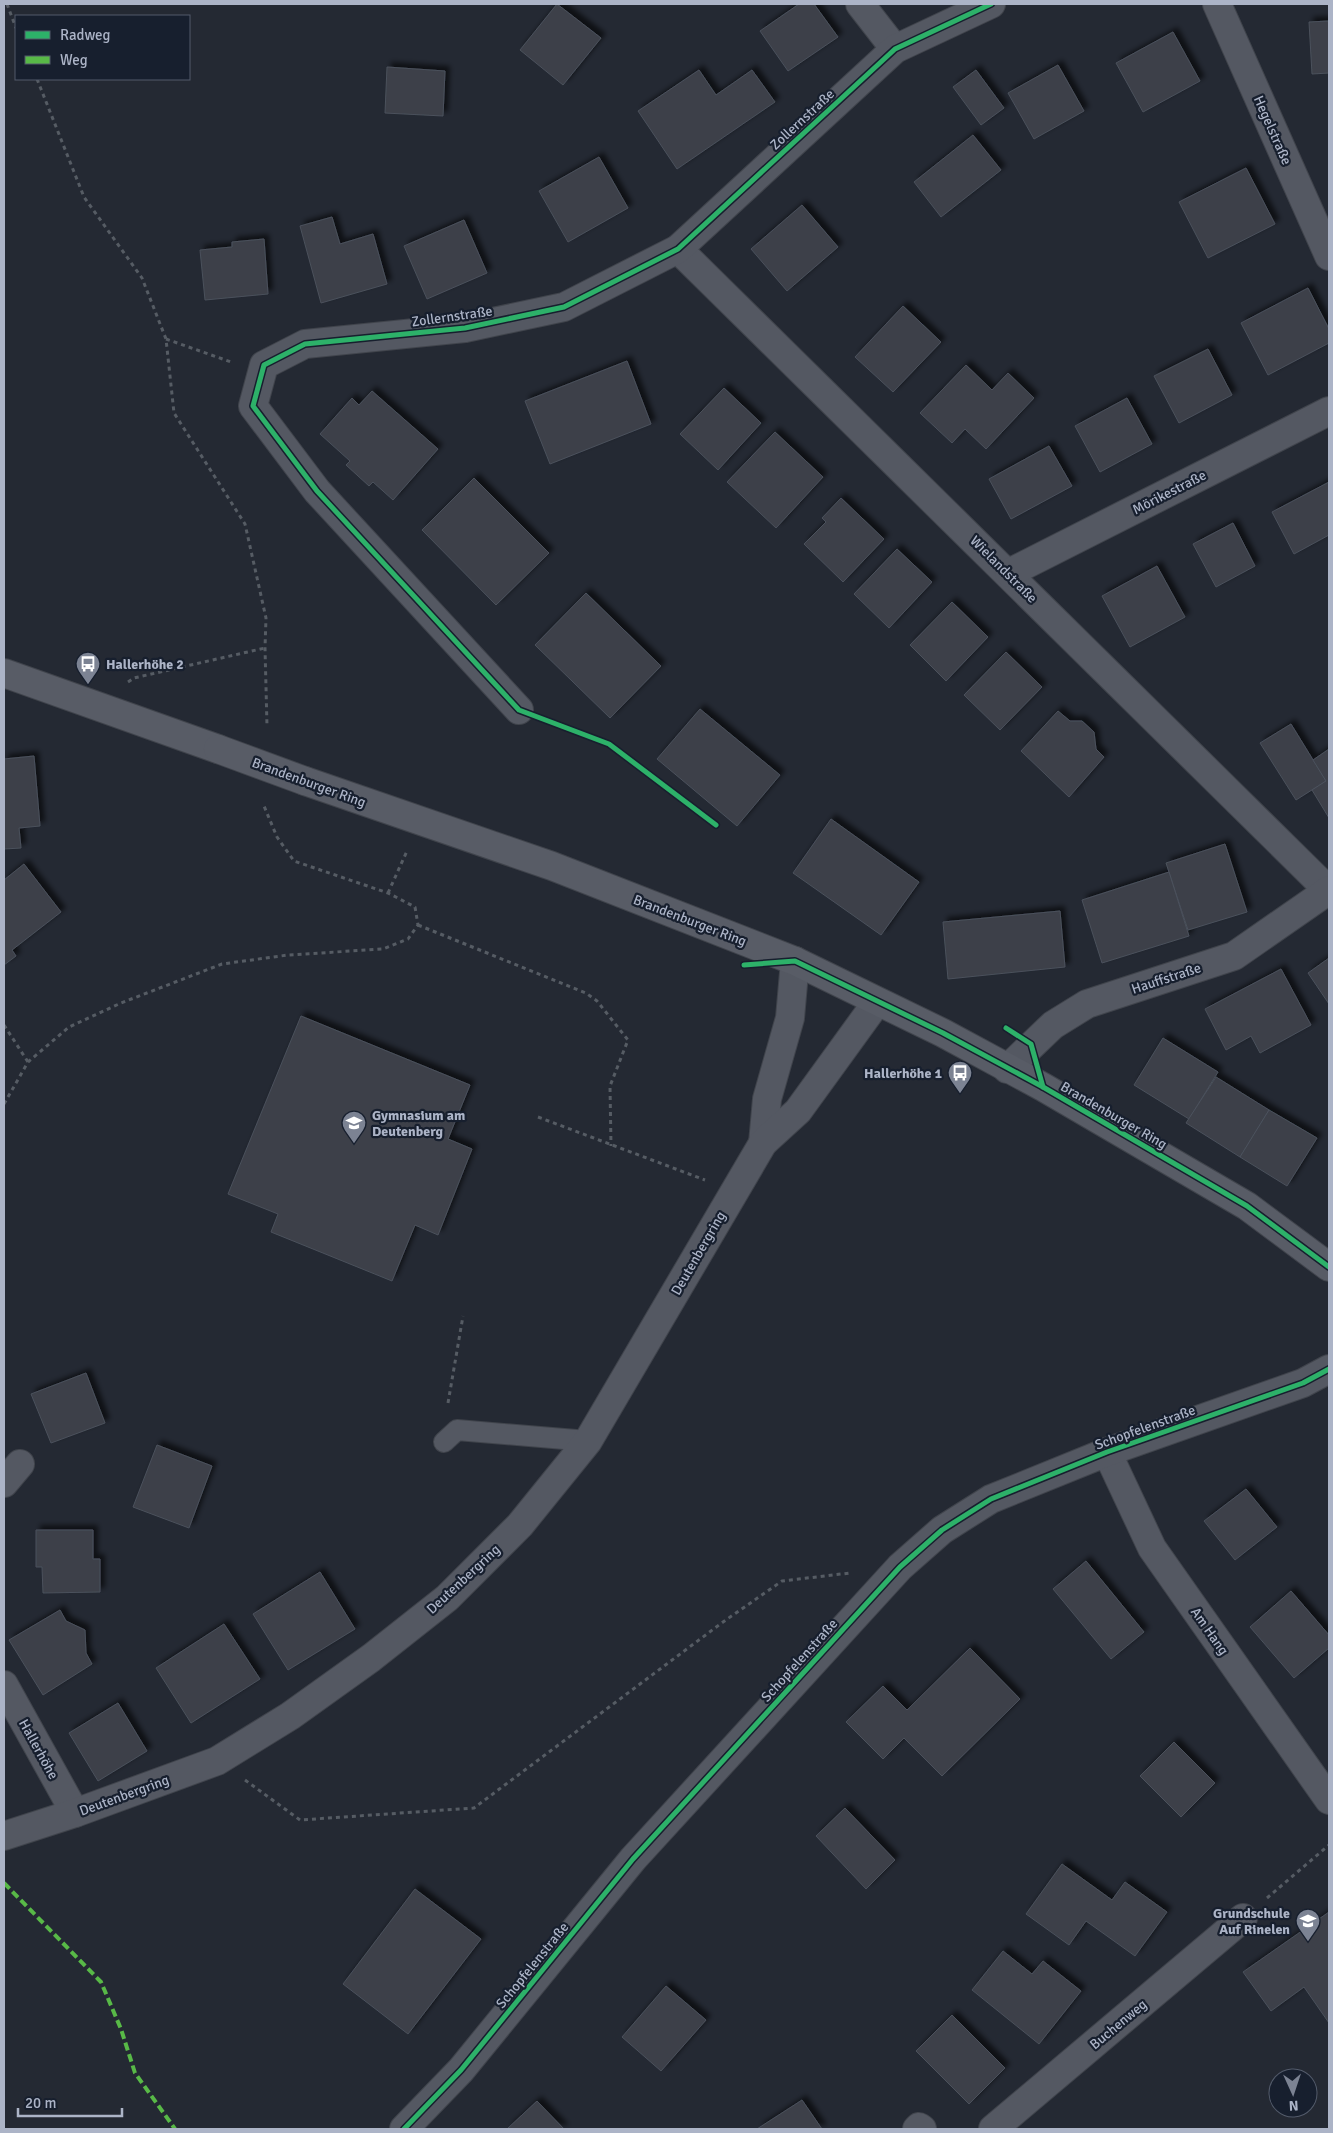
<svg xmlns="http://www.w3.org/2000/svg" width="1333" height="2133" font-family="Signika,sans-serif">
<defs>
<filter id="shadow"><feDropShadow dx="4.5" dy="-4.5" stdDeviation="2.5" flood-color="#0009"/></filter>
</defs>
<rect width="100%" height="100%" fill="#242933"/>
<g fill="#3c4049" stroke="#4b515c" filter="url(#shadow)">
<path d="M557 4 601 38 563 85 520 50Z"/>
<path d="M799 4H814L838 37 788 71 760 31Z"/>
<path d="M1329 21V73L1312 74 1309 22Z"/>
<path d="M1173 32 1200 81 1143 112 1116 63Z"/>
<path d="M1058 65 1084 111 1034 139 1008 93Z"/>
<path d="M387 67 445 71 443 116 385 113Z"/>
<path d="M699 70 716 95 752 70 775 102 677 169 638 111Z"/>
<path d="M976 70 1004 108 981 125 953 87Z"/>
<path d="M973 135 1001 170 941 217 914 182Z"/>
<path d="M599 157 628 208 568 242 539 191Z"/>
<path d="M1246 168 1275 224 1208 258 1179 202Z"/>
<path d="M802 205 838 247 787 291 751 249Z"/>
<path d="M332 217 340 244 373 234 387 284 321 303 300 226Z"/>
<path d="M464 220 487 273 427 299 404 246Z"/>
<path d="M264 239 268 294 205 300 200 250 232 247V242Z"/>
<path d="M1308 288 1329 329V343L1268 375 1241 323Z"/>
<path d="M903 306 941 342 893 392 855 357Z"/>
<path d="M1208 349 1232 395 1179 423 1154 376Z"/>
<path d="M627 361 651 424 550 464 525 401Z"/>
<path d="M966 365 992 390 1008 373 1034 398 986 449 965 429 952 443 920 413Z"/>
<path d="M724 388 761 423 718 470 680 434Z"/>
<path d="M372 391 438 449 393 500 373 482 369 486 346 465 350 461 320 434 352 398 359 405Z"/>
<path d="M1127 398 1152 444 1100 472 1075 426Z"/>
<path d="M775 432 823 477 776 528 727 482Z"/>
<path d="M1049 446 1072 486 1011 519 989 479Z"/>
<path d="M474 478 549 553 496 605 422 530Z"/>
<path d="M1329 482V535L1294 554 1272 512Z"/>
<path d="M841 498 884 539 843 582 804 544 826 522 822 518Z"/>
<path d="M1233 523 1255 566 1216 587 1193 544Z"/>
<path d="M897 549 932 582 889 628 854 594Z"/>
<path d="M1157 566 1185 617 1130 647 1102 596Z"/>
<path d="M586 593 661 666 610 718 535 645Z"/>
<path d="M952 602 988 637 946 681 910 645Z"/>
<path d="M1006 652 1042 687 1000 730 964 695Z"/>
<path d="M700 709 780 775 737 826 657 759Z"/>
<path d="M1058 711 1070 721H1082L1094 732 1096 749 1104 757 1069 797 1021 751Z"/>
<path d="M1291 724 1326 781 1296 800 1260 743Z"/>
<path d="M1329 749V818L1312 790 1326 781 1313 760Z"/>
<path d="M34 756 40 826 19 828 21 848 4 849V759Z"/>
<path d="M831 819 919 882 881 935 793 873Z"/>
<path d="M1225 844 1247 912 1188 930 1166 863Z"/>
<path d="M24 864 61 912 12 950 16 956 4 965V880Z"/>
<path d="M1169 872 1189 936 1102 963 1082 900Z"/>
<path d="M1060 911 1065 967 948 979 943 922Z"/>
<path d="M1329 958V1004L1308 973Z"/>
<path d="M1281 969 1311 1025 1260 1053 1251 1036 1226 1050 1205 1009Z"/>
<path d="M301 1016 470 1085 448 1139 472 1149 438 1235 415 1225 392 1281 271 1232 278 1214 228 1194Z"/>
<path d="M1163 1038 1218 1072 1189 1119 1134 1085Z"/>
<path d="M1216 1077 1269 1110 1240 1157 1186 1123Z"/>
<path d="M1269 1110 1317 1138 1287 1186 1240 1157Z"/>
<path d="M86 1373 105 1423 51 1443 31 1394Z"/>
<path d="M157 1445 212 1466 189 1528 133 1507Z"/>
<path d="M1246 1489 1277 1527 1235 1560 1204 1521Z"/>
<path d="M36 1530H93V1559H100V1592L43 1593 42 1567H36Z"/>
<path d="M1086 1561 1144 1632 1111 1659 1053 1589Z"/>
<path d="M320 1572 355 1629 288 1670 253 1614Z"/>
<path d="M1291 1591 1329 1635V1648L1294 1678 1250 1627Z"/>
<path d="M60 1610 66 1621 85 1630 86 1653 92 1664 43 1695 9 1640Z"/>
<path d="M224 1624 260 1679 191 1723 156 1668Z"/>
<path d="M970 1648 1020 1699 942 1776 904 1738 883 1759 846 1722 883 1686 907 1710Z"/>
<path d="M118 1703 147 1751 98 1781 69 1733Z"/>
<path d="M1174 1742 1215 1783 1181 1817 1140 1776Z"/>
<path d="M845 1808 895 1860 866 1889 816 1836Z"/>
<path d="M1062 1864 1112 1900 1125 1882 1167 1912 1135 1956 1086 1921 1069 1945 1026 1914Z"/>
<path d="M415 1889 481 1939 408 2034 343 1984Z"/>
<path d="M1329 1912V2023L1304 1987 1271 2011 1243 1972Z"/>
<path d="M1003 1951 1032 1974 1043 1961 1081 1991 1039 2044 972 1990Z"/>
<path d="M666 1986 706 2020 661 2071 622 2037Z"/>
<path d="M952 2015 1005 2068 969 2104 916 2051Z"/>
<path d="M802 2100 822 2129H757Z"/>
<path d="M537 2101 564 2129H507Z"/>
</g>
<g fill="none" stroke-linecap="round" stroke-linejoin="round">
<defs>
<path id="lane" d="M444 1442 457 1430 588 1441"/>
<g id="street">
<path d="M860 4 895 49"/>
<path d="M1217 4 1329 256"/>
<path d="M678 249 1329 891"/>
<path d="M1009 573 1329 411"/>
<path d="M519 710 317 491 253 406 264 365 305 344 465 328 564 307 678 249 895 49 991 4"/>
<path d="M1007 1069 1053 1025 1087 1004 1234 956 1329 890"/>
<path d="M763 1143 767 1099 790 1018 795 961"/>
<path d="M1107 1452 1152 1548 1329 1800"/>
<path d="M4 1483 20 1464"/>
<path d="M4 1685 75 1813"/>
<path d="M4 1836 75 1813 217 1761 290 1716 371 1658 447 1598 520 1525 588 1441 763 1143 798 1111 877 1002"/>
<path d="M404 2129 461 2070 633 1859 900 1567 942 1530 991 1499 1107 1452 1303 1383 1329 1369"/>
<path d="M917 2129 919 2127 922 2129"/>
<path d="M993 2129 1243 1918"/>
</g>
<g id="secondary">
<path d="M4 673 218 749"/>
<path d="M305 781 552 866 795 961 943 1033 1043 1087 1247 1206 1329 1267"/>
</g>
</defs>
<use href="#lane" stroke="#40444c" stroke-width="22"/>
<use href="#street" stroke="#40444c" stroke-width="30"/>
<use href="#secondary" stroke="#40444c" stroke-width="30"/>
<g stroke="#565c64" stroke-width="3" stroke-dasharray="4 4" stroke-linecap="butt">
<path d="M7 4 16 28"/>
<path d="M37 79 84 197 142 278 166 339 174 413 245 524 266 618 265 648 267 726"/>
<path d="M166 339 231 362"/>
<path d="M128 682 134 678 265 648"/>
<path d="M388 893 407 851"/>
<path d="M418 925 586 993 597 1001 628 1040 610 1086 611 1146"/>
<path d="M4 1025 28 1062"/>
<path d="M4 1104 28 1062 69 1027 121 1003 222 964 288 955 383 949 408 939 418 925 415 907 388 893 294 861 277 837 264 806"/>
<path d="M538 1117 705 1180"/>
<path d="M448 1403 463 1316"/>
<path d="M245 1780 300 1820 474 1808 723 1622 782 1581 850 1573"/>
<path d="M1267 1898 1329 1845"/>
</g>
<use href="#lane" stroke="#545862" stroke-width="20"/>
<use href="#street" stroke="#545862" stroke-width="28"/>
<use href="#secondary" stroke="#585c66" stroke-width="28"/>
<defs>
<path id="secondary-bridge" d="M218 749 305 781"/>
</defs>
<use href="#secondary-bridge" stroke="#40444c" stroke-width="30" stroke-linecap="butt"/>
<use href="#secondary-bridge" stroke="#585c66" stroke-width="28"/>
<path stroke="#58b947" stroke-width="4" stroke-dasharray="8 4" stroke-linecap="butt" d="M4 1883 101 1982 121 2029 135 2073 175 2129"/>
<defs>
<g id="cycleway">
<path d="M716 825 609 744 519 710 317 491 253 406 264 365 305 344 465 328 564 307 678 249 895 49 991 4"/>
<path d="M744 965 795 961 943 1033 1043 1087 1247 1206 1329 1267"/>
<path d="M1006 1028 1031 1044 1043 1087"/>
<path d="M404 2129 461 2070 633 1859 900 1567 942 1530 991 1499 1107 1452 1303 1383 1329 1369"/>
</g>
</defs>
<use href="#cycleway" stroke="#171f2e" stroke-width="8"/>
<use href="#cycleway" stroke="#2db169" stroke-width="5"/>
</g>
<defs>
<symbol id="bus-pin" viewBox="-11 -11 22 30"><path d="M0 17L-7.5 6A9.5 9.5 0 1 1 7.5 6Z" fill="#7c8393" stroke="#171f2e"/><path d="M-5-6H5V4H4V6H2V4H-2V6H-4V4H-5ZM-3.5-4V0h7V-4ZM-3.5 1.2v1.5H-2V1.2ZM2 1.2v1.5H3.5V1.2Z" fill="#fff"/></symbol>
<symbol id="school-pin" viewBox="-11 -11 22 30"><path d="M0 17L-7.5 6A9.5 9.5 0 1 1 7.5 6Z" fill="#7c8393" stroke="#171f2e"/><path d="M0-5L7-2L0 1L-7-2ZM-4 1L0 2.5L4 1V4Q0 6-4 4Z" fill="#fff"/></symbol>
</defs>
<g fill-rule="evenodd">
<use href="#bus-pin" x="74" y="650" width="28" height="38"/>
<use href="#bus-pin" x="946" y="1059" width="28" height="38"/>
<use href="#school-pin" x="340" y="1109" width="28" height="38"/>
<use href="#school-pin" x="1294" y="1907" width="28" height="38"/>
</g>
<g text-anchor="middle" stroke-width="4.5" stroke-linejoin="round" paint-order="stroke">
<g font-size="14" fill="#acb4c7" stroke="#171f2e">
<text transform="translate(802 119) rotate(-43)" y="5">Zollernstraße</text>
<text transform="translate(1273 130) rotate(66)" y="5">Hegelstraße</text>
<text transform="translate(452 316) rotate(-8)" y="5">Zollernstraße</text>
<text transform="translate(1169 492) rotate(-27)" y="5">Mörikestraße</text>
<text transform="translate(1004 569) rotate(45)" y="5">Wielandstraße</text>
<text transform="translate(309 782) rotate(20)" y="5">Brandenburger Ring</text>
<text transform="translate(690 920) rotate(21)" y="5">Brandenburger Ring</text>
<text transform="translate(1166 978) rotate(-18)" y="5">Hauffstraße</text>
<text transform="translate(1114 1115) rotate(30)" y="5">Brandenburger Ring</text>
<text transform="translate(698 1253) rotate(-60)" y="5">Deutenbergring</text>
<text transform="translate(1145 1427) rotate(-20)" y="5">Schopfelenstraße</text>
<text transform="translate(463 1579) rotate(-43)" y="5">Deutenbergring</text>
<text transform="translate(1210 1631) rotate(55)" y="5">Am Hang</text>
<text transform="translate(799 1660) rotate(-48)" y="5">Schopfelenstraße</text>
<text transform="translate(39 1749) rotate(61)" y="5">Hallerhöhe</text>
<text transform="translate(124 1795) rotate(-20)" y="5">Deutenbergring</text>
<text transform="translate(532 1965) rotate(-51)" y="5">Schopfelenstraße</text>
<text transform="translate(1118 2024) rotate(-40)" y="5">Buchenweg</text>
</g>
<g font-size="14" font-weight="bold" fill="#acb4c7" stroke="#171f2e" text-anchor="start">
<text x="106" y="669">Hallerhöhe 2</text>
<text x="942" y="1078" text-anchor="end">Hallerhöhe 1</text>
<text x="372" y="1120">Gymnasium am<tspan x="372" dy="16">Deutenberg</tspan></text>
<text x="1290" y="1918" text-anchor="end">Grundschule<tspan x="1290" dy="16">Auf Rinelen</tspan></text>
</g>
</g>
<rect width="1333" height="2133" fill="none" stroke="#acb4c7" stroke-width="10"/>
<rect x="15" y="15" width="175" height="65" fill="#171f2e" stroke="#535b6b"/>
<rect x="25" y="31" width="25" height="8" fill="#2db169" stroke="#535b6b"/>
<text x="60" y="40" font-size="15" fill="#acb4c7">Radweg</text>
<rect x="25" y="56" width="25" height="8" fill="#58b947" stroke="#535b6b"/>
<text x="60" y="65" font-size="15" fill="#acb4c7">Weg</text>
<g transform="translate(1293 2093) rotate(177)"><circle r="24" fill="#171f2e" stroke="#535b6b"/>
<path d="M0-4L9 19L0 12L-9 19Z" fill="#7c8393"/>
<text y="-8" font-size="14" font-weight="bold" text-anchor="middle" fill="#acb4c7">N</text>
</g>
<path d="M18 2108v8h104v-8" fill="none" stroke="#acb4c7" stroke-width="2.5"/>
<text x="25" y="2108" font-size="15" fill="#acb4c7" stroke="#171f2e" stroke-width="4" paint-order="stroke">20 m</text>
</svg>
